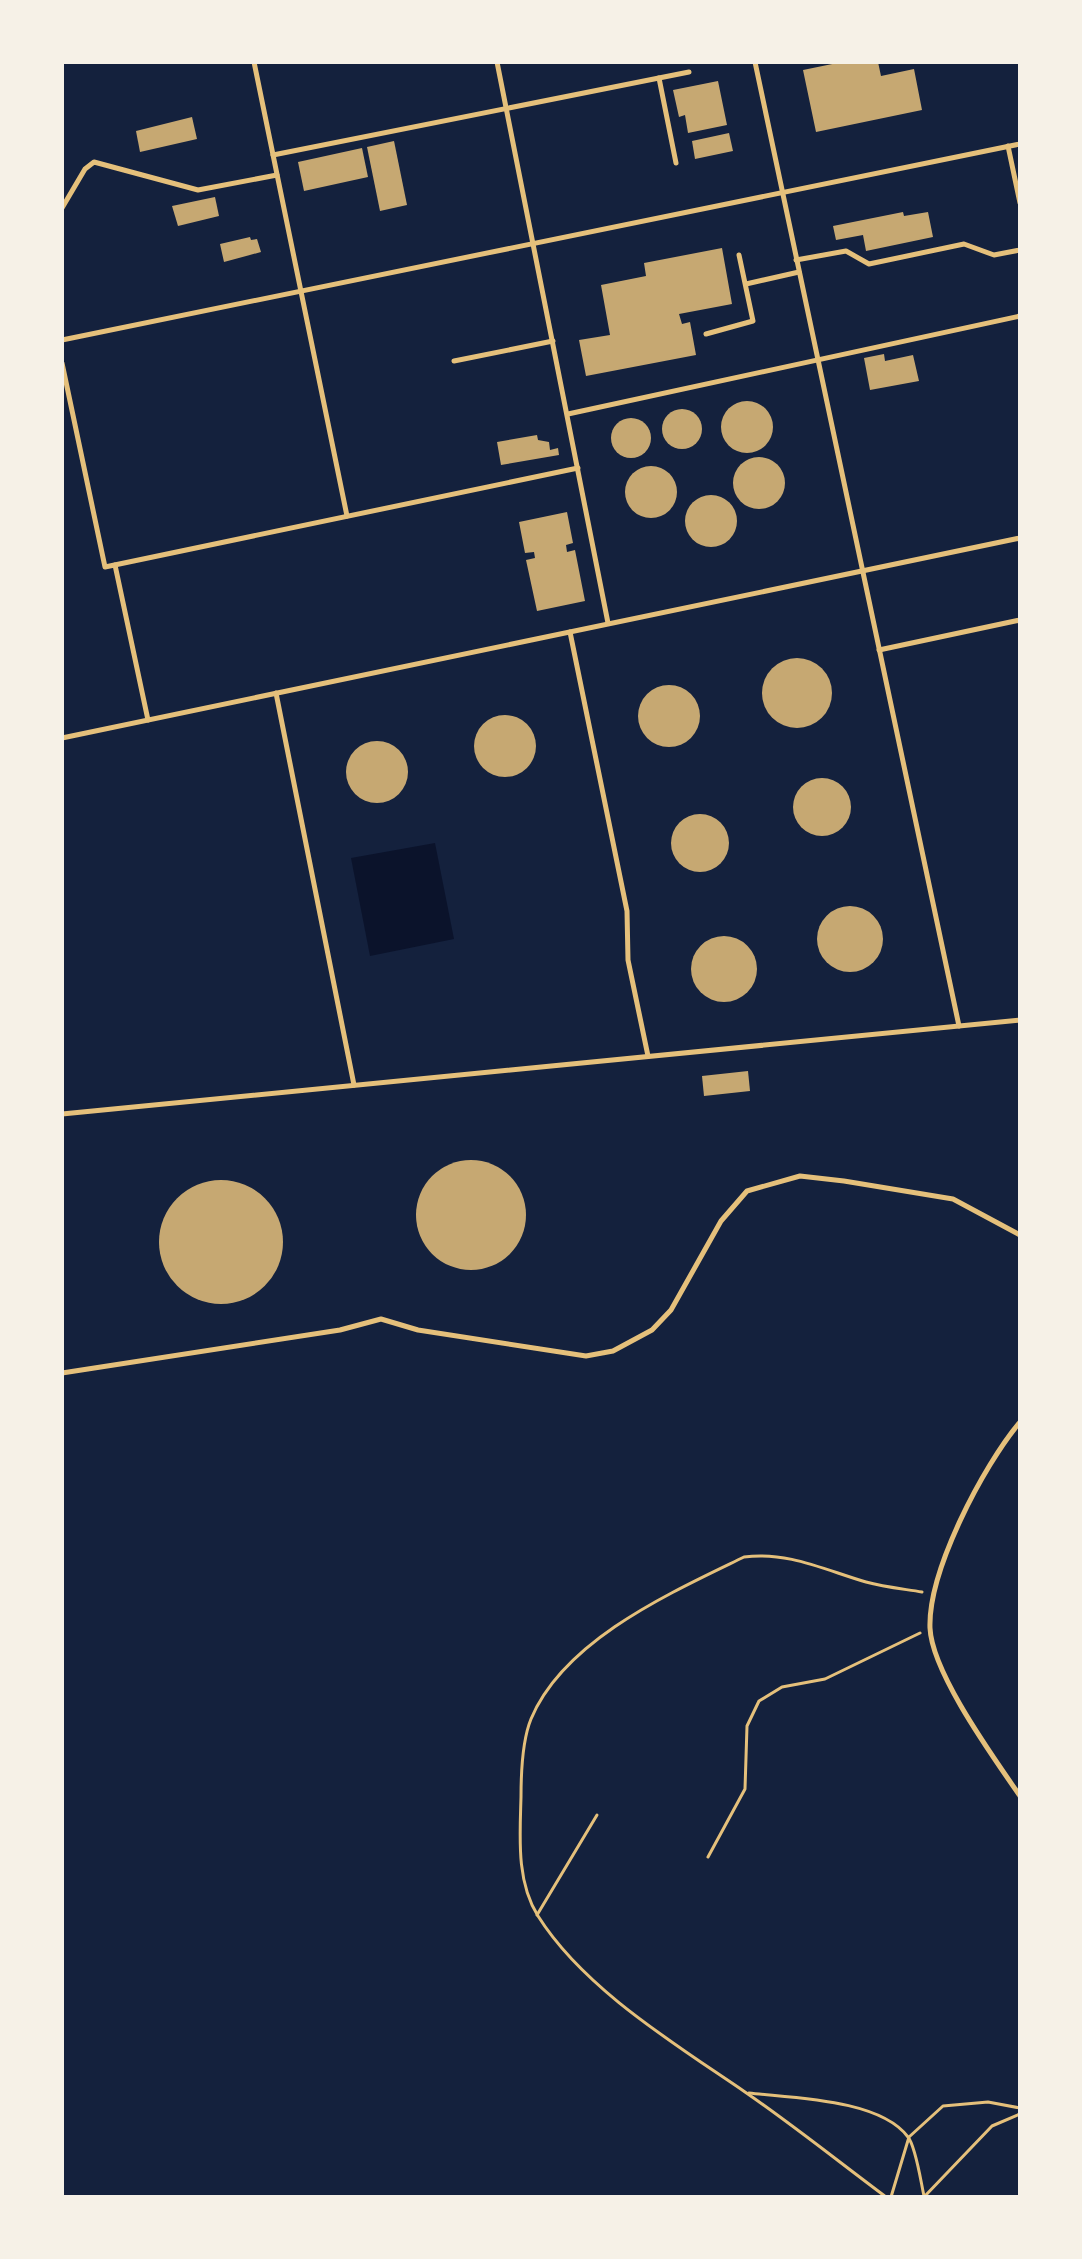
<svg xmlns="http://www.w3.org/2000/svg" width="1082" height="2259" font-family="'Golos Text',sans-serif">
<rect width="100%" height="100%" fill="#14213d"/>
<path fill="#0b132b" d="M435 843 454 939 370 956 351 858Z"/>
<g fill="#c6a872">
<path d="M842 62H878L881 76 914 69 922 110 816 132 803 70Z"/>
<path d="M718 81 727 125 688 133 685 115 679 117 673 90Z"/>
<path d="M192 117 197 139 140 152 136 131Z"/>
<path d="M729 133 733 151 695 159 692 141Z"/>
<path d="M394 141 407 205 380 211 367 147Z"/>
<path d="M362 148 368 177 304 191 298 162Z"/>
<path d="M215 197 219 216 178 226 172 206Z"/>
<path d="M903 212 904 216 928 212 933 237 866 251 863 235 836 240 833 226Z"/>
<path d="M250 237 251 240 257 239 261 252 224 262 220 244Z"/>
<path d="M722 248 732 304 679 314 682 324 690 322 696 355 586 376 579 340 610 335 601 285 646 276 644 263Z"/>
<path d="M884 354 885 361 913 355 919 381 870 390 864 358Z"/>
<circle cx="747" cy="427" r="26"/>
<circle cx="682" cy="429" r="20"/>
<circle cx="631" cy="438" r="20"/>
<path d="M537 435 538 440 549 442 550 450 558 448 559 455 501 465 497 442Z"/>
<circle cx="759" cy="483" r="26"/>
<circle cx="651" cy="492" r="26"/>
<circle cx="711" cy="521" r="26"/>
<path d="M567 512 573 543 566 545 567 552 575 550 585 601 537 611 526 560 535 558 534 552 525 553 519 522Z"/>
<circle cx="797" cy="693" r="35"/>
<circle cx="669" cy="716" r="31"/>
<circle cx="505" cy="746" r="31"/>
<circle cx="377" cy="772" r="31"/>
<circle cx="822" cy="807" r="29"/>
<circle cx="700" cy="843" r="29"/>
<circle cx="850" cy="939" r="33"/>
<circle cx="724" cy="969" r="33"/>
<path d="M748 1071 750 1091 704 1096 702 1076Z"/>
<circle cx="471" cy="1215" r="55"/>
<circle cx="221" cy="1242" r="62"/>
</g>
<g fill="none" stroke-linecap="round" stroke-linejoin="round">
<g stroke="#e5c07b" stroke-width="3">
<path d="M921 62H926"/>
<path d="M708 1857 745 1789 747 1726 759 1701 782 1687 825 1679 920 1633"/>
<path d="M537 1915 597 1815"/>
<path d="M749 2093C792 2098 880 2099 908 2137 916 2147 921 2183 924 2196"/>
<path d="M886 2197C839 2162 793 2125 745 2092 675 2044 584 1989 538 1916 516 1881 520 1836 521 1797 521 1774 522 1741 531 1719 564 1640 670 1593 744 1557 787 1551 825 1570 866 1582 884 1587 904 1589 922 1592"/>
<path d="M891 2197 909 2137 943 2106 988 2102 1020 2108"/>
<path d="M924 2197 992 2126 1020 2114"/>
</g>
<g stroke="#e5c07b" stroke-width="5">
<path d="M254 62 347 516"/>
<path d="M497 62 608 623"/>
<path d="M755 62 959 1026"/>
<path d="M659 78 676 163"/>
<path d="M1008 146 1020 203"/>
<path d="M273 155 689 72"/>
<path d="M62 208 85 169 94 162 198 190 277 175"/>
<path d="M796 260 846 251 869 264 964 244 994 255 1020 250"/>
<path d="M746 284 799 272"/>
<path d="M706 334 753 321 739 255"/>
<path d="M62 340 1020 144"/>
<path d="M454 361 553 341"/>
<path d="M62 363 105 567 578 468"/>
<path d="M568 414 1020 316"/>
<path d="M115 565 148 720"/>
<path d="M570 632 627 911 628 960 648 1056"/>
<path d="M879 650 1020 620"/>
<path d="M276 693 354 1085"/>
<path d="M62 738 1020 538"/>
<path d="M62 1114 1020 1020"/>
<path d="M62 1373 340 1330 381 1319 418 1330 586 1356 613 1351 652 1330 671 1310 721 1221 747 1191 800 1176 844 1181 953 1199 1020 1235"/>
<path d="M1020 1422C983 1466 928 1571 930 1628 932 1673 994 1758 1020 1796"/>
</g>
</g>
<rect width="1082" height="2259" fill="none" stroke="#f6f1e7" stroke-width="128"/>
</svg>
